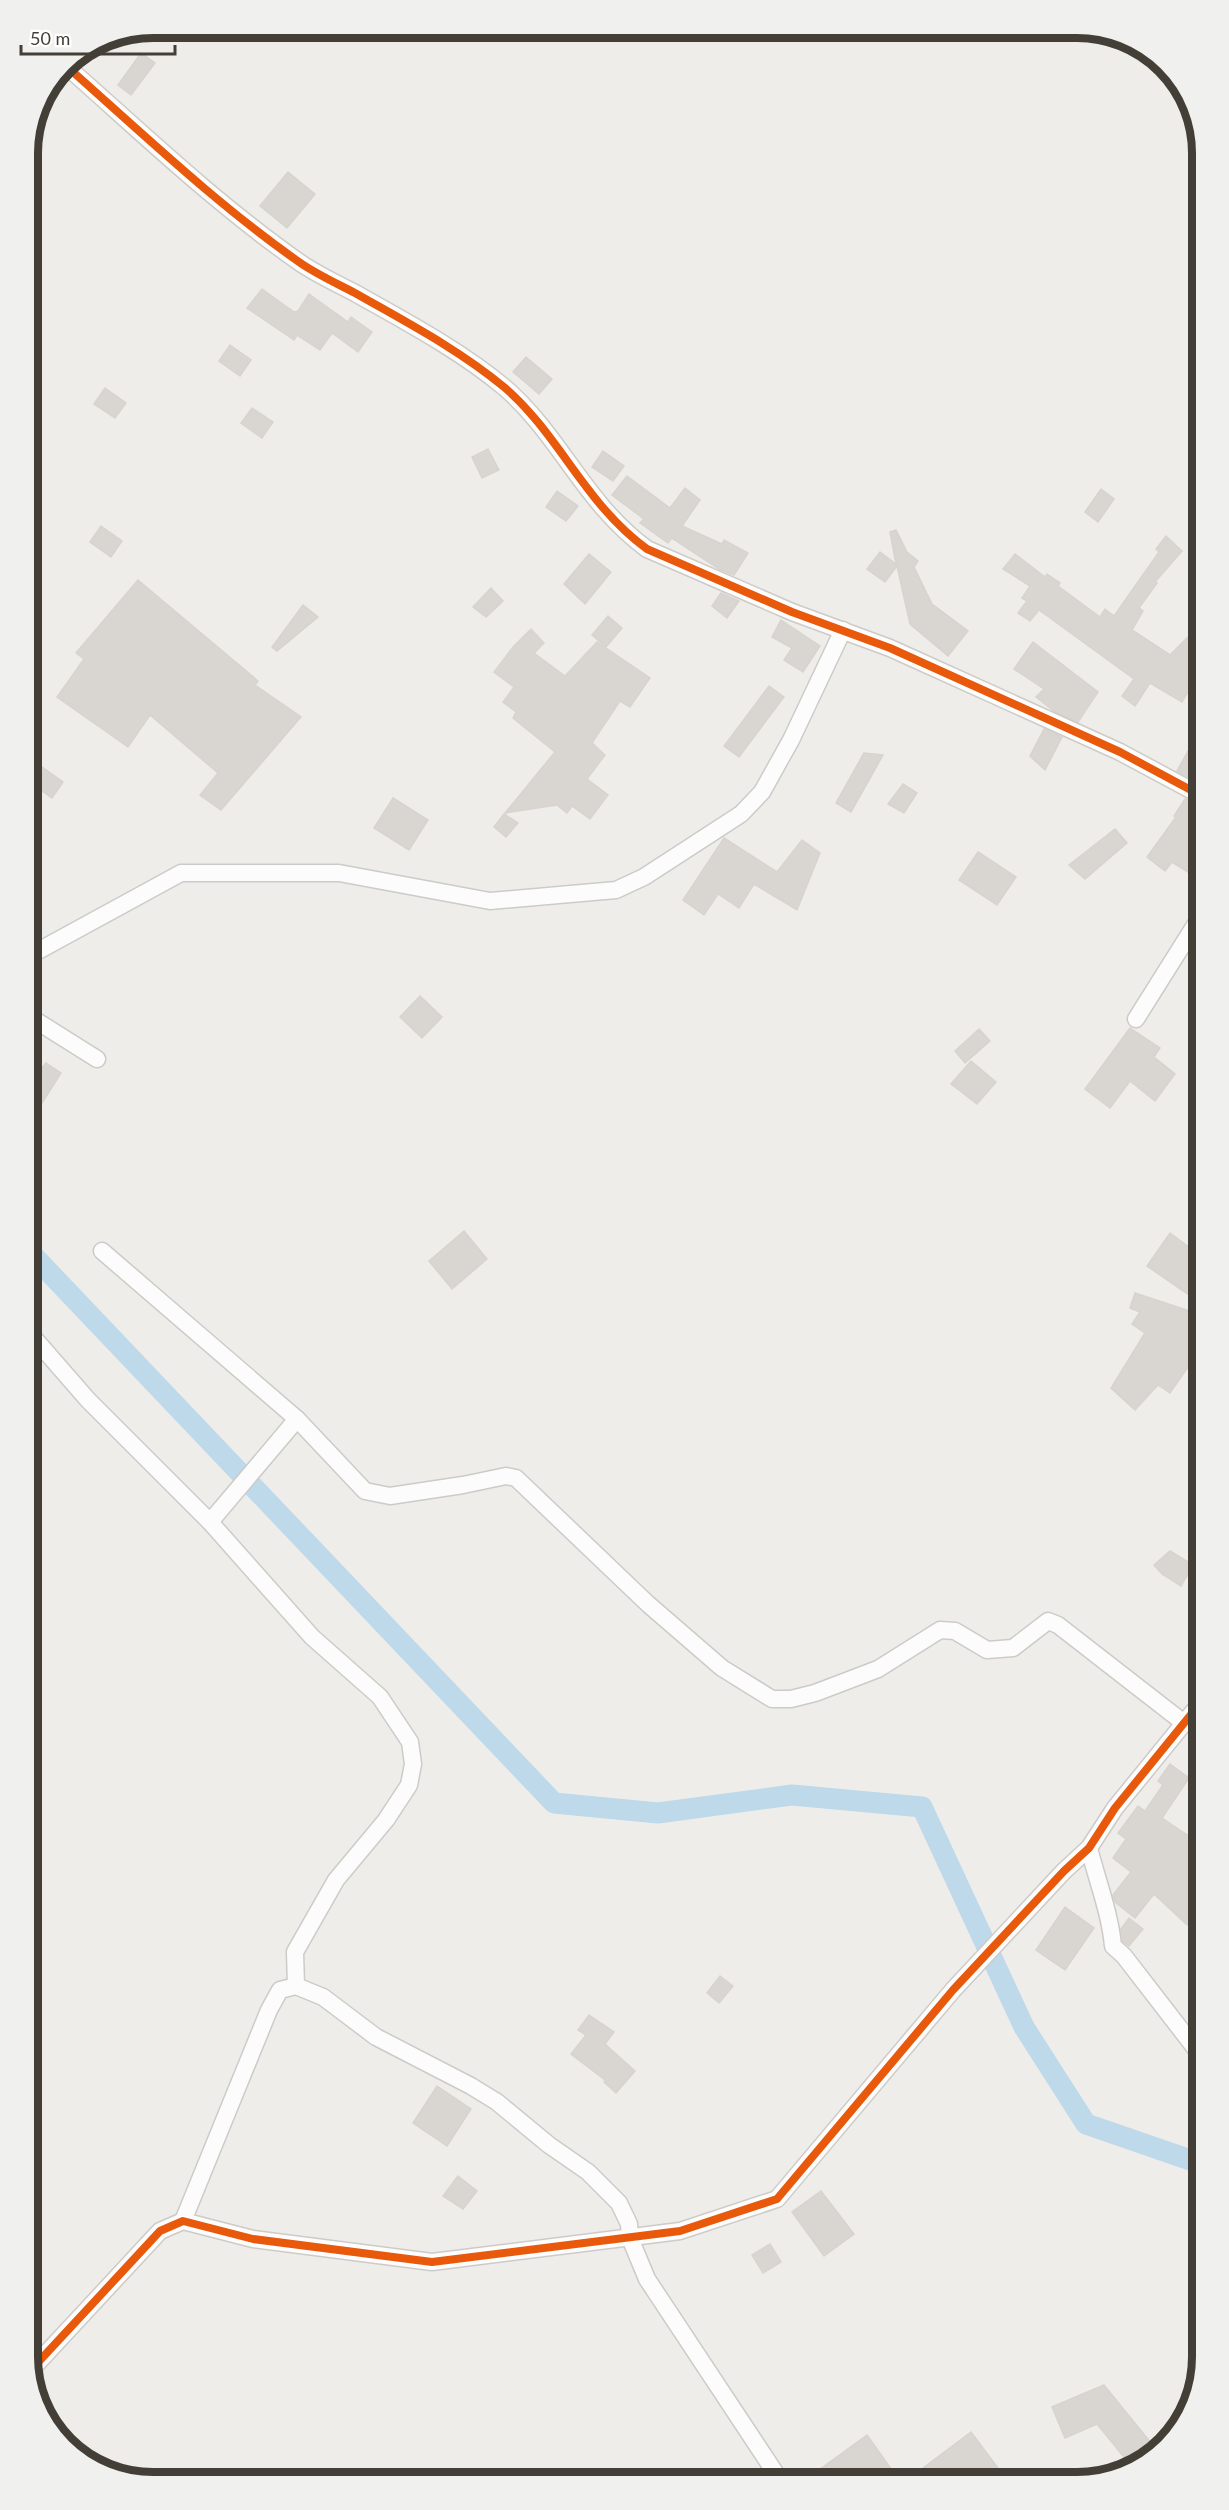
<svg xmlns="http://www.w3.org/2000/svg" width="1229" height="2510" font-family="Lato,sans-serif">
<rect width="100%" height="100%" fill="#efedea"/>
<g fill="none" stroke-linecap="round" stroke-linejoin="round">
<path stroke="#bdd9ea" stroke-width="21" d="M27 1249 554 1803 658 1813 792 1795 922 1807 1024 2027 1086 2124 1202 2164"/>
</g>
<g fill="#d9d6d2" stroke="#d7d4d0" stroke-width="1.5">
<path d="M141 53 155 63 131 95 118 85Z"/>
<path d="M288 172 315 194 287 228 260 206Z"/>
<path d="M262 289 294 312 298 311 309 294 348 322 351 317 372 332 358 352 332 333 320 350 297 335 294 340 247 308Z"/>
<path d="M230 345 251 360 240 376 219 361Z"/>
<path d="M526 357 552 379 539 394 513 372Z"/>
<path d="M105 388 126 403 115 418 94 404Z"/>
<path d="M252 408 273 422 262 438 241 423Z"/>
<path d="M488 449 499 470 482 478 472 457Z"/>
<path d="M603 451 624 466 613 481 592 467Z"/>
<path d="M627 476 670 508 685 488 700 500 682 526 722 544 724 540 748 553 734 575 719 569 672 538 668 543 640 523 644 519 612 495Z"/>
<path d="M1101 489 1114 499 1098 522 1085 512Z"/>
<path d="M557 491 578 506 566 521 546 507Z"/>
<path d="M101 526 122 541 111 557 90 542Z"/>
<path d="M896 530 907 552 918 561 914 567 932 604 968 631 948 656 910 624 897 566 885 582 867 569 880 552 896 564 890 532Z"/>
<path d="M1166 536 1182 551 1155 582 1157 583 1139 608 1143 611 1132 630 1170 655 1202 623V668L1182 702 1150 683 1135 706 1122 696 1134 679 1039 610 1030 621 1018 613 1027 601 1022 598 1030 586 1003 569 1015 554 1045 577 1047 574 1060 583 1058 586 1100 617 1105 609 1114 616 1159 552 1156 549Z"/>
<path d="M589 554 611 572 585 604 564 584Z"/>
<path d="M138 580 258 681 255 685 301 717 221 810 200 795 218 773 150 715 128 747 57 697 84 659 76 653Z"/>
<path d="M491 588 503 601 486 617 473 607Z"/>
<path d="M721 593 739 601 727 618 712 606Z"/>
<path d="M303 605 318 617 277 651 272 647Z"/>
<path d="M608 616 622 628 606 647 592 635Z"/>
<path d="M781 620 820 646 803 672 784 660 792 648 772 637Z"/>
<path d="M531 629 544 643 534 653 565 676 597 642 650 678 630 707 620 701 592 743 605 755 587 779 608 795 590 819 572 806 567 813 557 805 505 813 555 752 513 718 516 712 503 702 514 687 494 672 513 647Z"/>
<path d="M1033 642 1098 692 1078 722 1054 711 1036 697 1044 689 1014 669Z"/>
<path d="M769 686 784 697 739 757 724 746Z"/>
<path d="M1044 729 1062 737 1045 770 1030 756Z"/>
<path d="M1188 751 1202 760V784L1177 771Z"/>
<path d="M864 753 883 755 851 812 836 803Z"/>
<path d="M42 767 63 782 52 798 31 783Z"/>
<path d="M903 784 917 793 904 813 888 804Z"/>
<path d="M393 798 428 820 409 850 374 828Z"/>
<path d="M1185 799 1202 806V881L1172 862 1165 871 1147 857 1176 817 1174 816Z"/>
<path d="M504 814 518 823 506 837 494 827Z"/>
<path d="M1115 829 1127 843 1085 879 1069 865Z"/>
<path d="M724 838 777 872 802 840 820 853 797 910 754 884 739 908 718 894 704 915 683 900Z"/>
<path d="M978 852 1016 877 997 905 959 880Z"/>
<path d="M420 996 442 1017 422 1038 400 1017Z"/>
<path d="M1130 1028 1160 1048 1154 1057 1175 1074 1155 1101 1130 1081 1110 1108 1085 1089Z"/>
<path d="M979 1029 990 1041 965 1063 955 1051Z"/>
<path d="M971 1061 996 1082 977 1104 951 1084Z"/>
<path d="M46 1063 61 1073 27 1127V1086Z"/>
<path d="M1202 1228V1304L1147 1266 1170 1233 1189 1247Z"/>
<path d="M464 1231 487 1259 452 1289 429 1261Z"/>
<path d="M1135 1293 1202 1315V1358L1197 1354 1170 1393 1158 1385 1135 1410 1111 1388 1145 1333 1132 1324 1140 1312 1130 1308Z"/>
<path d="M1170 1551 1193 1565 1181 1586 1162 1574 1154 1565Z"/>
<path d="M1170 1764 1189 1778 1162 1818 1202 1845V1909L1187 1925 1154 1894 1135 1918 1115 1902 1113 1895 1131 1872 1113 1858 1126 1839 1118 1833 1138 1806 1145 1811 1163 1785 1158 1781Z"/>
<path d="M1065 1907 1094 1928 1065 1970 1036 1950Z"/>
<path d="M1129 1918 1143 1929 1129 1946 1123 1941 1121 1929Z"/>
<path d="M720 1976 733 1986 719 2003 707 1993Z"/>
<path d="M589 2015 614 2032 605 2044 635 2071 616 2093 604 2082 605 2080 571 2054 586 2035 578 2030Z"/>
<path d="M437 2086 471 2109 447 2146 413 2123Z"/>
<path d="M458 2176 477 2191 463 2209 443 2196Z"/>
<path d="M821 2191 854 2234 824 2256 792 2212Z"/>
<path d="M770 2244 781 2262 763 2273 752 2255Z"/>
<path d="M1104 2385 1155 2448 1132 2467 1097 2424 1065 2438 1052 2407Z"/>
<path d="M971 2432 1001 2472 986 2483H903Z"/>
<path d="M867 2435 901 2483H801Z"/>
</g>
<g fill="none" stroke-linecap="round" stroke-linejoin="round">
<defs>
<g id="street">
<path d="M64 64C141 132 215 203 299 262 316 274 336 283 355 293 406 322 458 349 504 387 560 435 584 503 647 549L792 612 890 648 1120 752 1202 796"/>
<path d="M27 957 181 873H339L490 901 616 890 644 877 741 814 762 792 791 740 843 630"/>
<path d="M27 1015 97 1059"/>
<path d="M1136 1019 1202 914"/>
<path d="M102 1251 297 1419 365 1491 390 1496 463 1485 506 1476 516 1478 648 1604 722 1668 772 1699H791L815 1693 878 1669 940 1630 955 1631 987 1650 1013 1648 1048 1621 1058 1625 1184 1723"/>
<path d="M27 1330 88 1400 210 1522 312 1637 380 1697 410 1742 413 1764 409 1785 386 1820 336 1880 295 1952 296 1986"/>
<path d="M210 1522 297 1419"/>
<path d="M1089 1848C1097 1880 1110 1913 1113 1946L1124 1956 1202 2057"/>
<path d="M183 2221 269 2010 280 1990 296 1986 323 1997 376 2037 471 2086 497 2102 549 2145 588 2172 619 2203 629 2224 630 2238 647 2279 782 2483"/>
<path d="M30 2371 160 2231 183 2221 253 2239 432 2262 680 2231 777 2199 953 1990 1064 1871 1089 1848 1115 1808 1202 1701"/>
</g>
</defs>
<use href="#street" stroke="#cdcbc7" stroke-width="19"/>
<use href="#street" stroke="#fdfcfc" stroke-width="16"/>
<defs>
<g id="cycleway">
<path d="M64 64C141 132 215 203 299 262 316 274 336 283 355 293 406 322 458 349 504 387 560 435 584 503 647 549L792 612 890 648 1120 752 1202 796"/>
<path d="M30 2371 160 2231 183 2221 253 2239 432 2262 680 2231 777 2199 953 1990 1064 1871 1089 1848 1115 1808 1202 1701"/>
</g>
</defs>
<use href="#cycleway" stroke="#fff" stroke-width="11"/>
<use href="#cycleway" stroke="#e8590c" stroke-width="8"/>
</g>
<path d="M0 0H1229V2510H0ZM153 38H1077A115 115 0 0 1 1192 153V2357A115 115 0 0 1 1077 2472H153A115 115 0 0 1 38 2357V153A115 115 0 0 1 153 38Z" fill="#f0f0ef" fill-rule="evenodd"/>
<path fill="none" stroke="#443f36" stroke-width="8" d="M153 38H1077A115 115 0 0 1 1192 153V2357A115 115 0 0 1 1077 2472H153A115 115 0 0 1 38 2357V153A115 115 0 0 1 153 38Z"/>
<path d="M21 45v9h154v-9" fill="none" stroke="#443f36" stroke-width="3"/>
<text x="30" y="45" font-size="18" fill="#443f36" stroke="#ffffff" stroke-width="4.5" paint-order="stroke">50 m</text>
</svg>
